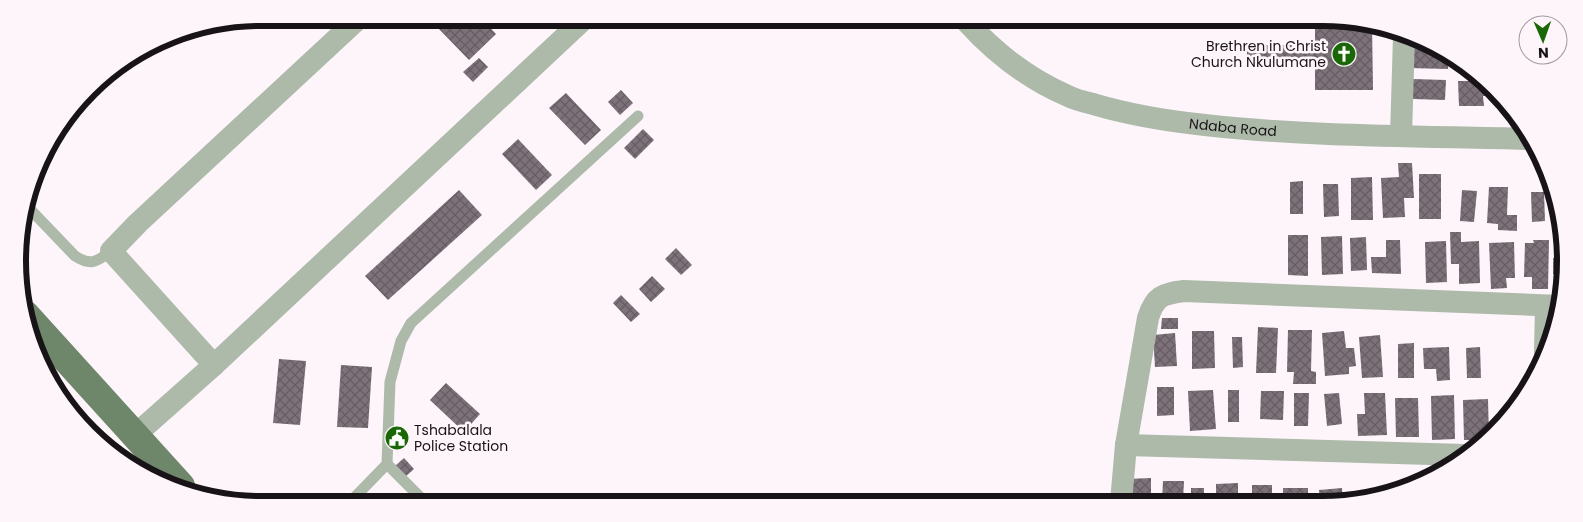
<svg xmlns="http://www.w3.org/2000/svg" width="1583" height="522" font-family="Poppins,sans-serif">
<defs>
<pattern id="building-cross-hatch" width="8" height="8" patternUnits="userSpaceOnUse" patternTransform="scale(1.25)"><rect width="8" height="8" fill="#7e727a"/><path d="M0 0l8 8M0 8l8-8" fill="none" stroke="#665c63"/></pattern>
</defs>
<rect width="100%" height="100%" fill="#fef5fb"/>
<g fill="url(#building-cross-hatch)">
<path d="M424 18H439L431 26Z"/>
<path d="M448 18H481L496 34 469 60 438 28Z"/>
<path d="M1315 22 1372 23 1373 90H1315V63L1247 64V45H1315Z"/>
<path d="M1412 40 1449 55 1448 69 1408 68Z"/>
<path d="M479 58 488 67 473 82 463 72Z"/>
<path d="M1413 79 1446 80 1445 100 1413 99Z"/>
<path d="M1458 81H1479L1494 96H1483L1484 106H1459Z"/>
<path d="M621 90 633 103 620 115 608 102Z"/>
<path d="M566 93 601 130 585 145 549 108Z"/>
<path d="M643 129 654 140 635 159 624 148Z"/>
<path d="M518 139 552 175 536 190 502 154Z"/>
<path d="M1398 163H1412L1414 198H1404L1405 217 1383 218 1381 178 1399 177Z"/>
<rect x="1419" y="174" width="22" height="45"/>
<path d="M1372 177 1373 220H1351V178Z"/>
<path d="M1303 181V214H1290V182Z"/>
<path d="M1323 184H1338L1339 216 1324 217Z"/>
<path d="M1489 187H1508L1507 215H1517V231L1498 230V224L1487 223Z"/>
<path d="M459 190 482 215 388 300 365 276Z"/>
<path d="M1462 190 1477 191 1474 222 1460 221Z"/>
<path d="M1531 192H1544L1545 221 1532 222Z"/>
<path d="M1555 199 1561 214V228H1555Z"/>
<path d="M1450 232H1461V242L1479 241 1480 283 1459 284V264H1451Z"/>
<path d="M1288 235H1308V276L1288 275Z"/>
<path d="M1342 236 1343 274 1322 275 1321 237Z"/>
<path d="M1366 237 1367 270 1351 271 1350 238Z"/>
<path d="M1386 240H1400L1401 274 1372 273 1371 257H1386Z"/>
<path d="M1533 240H1549L1548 289H1532V277H1524L1525 243H1534Z"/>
<path d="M1446 241 1447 282 1426 283 1425 242Z"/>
<path d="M1514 242 1515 278H1506L1507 288 1491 289 1489 243Z"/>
<path d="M1558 245H1561V288H1558V274H1553V258L1558 257Z"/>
<path d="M676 248 692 265 681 275 665 259Z"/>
<path d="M652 276 665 289 651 302 639 289Z"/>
<path d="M621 295 640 314 631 322 613 303Z"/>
<path d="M1162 318H1178V329H1161Z"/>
<path d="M1258 327 1278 328 1276 373H1256Z"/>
<path d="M1288 330H1312L1311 371 1316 372V384H1293L1294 372H1287Z"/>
<path d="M1192 331H1214L1215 368 1192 369Z"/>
<path d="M1344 331 1346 348H1354L1356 366 1349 367V374L1325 376 1322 333Z"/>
<path d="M1175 333 1177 366 1155 367 1153 335Z"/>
<path d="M1380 335 1383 377 1362 378 1359 337Z"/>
<path d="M1232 337H1242L1243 367 1233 368Z"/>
<path d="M1414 343V378H1398V344Z"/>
<path d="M1449 347 1450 380 1437 381 1436 369H1424L1423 348Z"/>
<path d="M1480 347 1481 378H1467L1466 348Z"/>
<path d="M279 359 306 361 300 425 273 423Z"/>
<path d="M341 365 372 367 368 428 337 427Z"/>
<path d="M446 383 480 414 464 432 430 400Z"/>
<path d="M1157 387H1174V415L1157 416Z"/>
<path d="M1213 390 1216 429 1190 431 1188 391Z"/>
<rect x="1228" y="390" width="11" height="32"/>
<path d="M1261 391H1284L1283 420 1260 419Z"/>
<path d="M1294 393H1309L1308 426H1294Z"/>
<path d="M1339 393 1342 424 1327 426 1324 394Z"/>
<path d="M1364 393H1385L1387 435 1358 436 1357 414H1365Z"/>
<path d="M1454 395 1455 439 1432 440 1431 396Z"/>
<path d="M1395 398H1418L1419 437H1396Z"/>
<path d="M1488 399 1489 437 1485 440H1464L1463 400Z"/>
<path d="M404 458 414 469 405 477 395 466Z"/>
<path d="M1151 478V502H1127L1126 479Z"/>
<path d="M1163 481H1184L1183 502H1162Z"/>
<path d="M1238 483V502H1216V484Z"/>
<rect x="1252" y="485" width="20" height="17"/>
<rect x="1191" y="488" width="13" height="14"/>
<rect x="1283" y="488" width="25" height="14"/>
<path d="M1342 488 1343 502H1320L1319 490Z"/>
<path d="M1355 491H1376V496L1355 502Z"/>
</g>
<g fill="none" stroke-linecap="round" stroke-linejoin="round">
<g stroke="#adbaaa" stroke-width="11">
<path d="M27 206 75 256C92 267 97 261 111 251"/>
<path d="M387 464 423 500"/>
<path d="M352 500 387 464 390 382 401 341 411 323 638 116"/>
</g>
<g stroke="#adbaaa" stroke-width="22">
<path d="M359 18 138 223 111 251 214 365 584 19"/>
<path id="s1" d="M966 21C995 53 1028 79 1068 96 1076 100 1085 102 1093 104 1130 115 1167 121 1205 125 1313 137 1422 136 1530 139"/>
<path d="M1401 136 1404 36"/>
<path d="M1545 351 1546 306"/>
<path d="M134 436 214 365"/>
<path d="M1126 445 1464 455"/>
<path d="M1121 502 1126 445 1148 318C1155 296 1162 294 1184 291L1561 306"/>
</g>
<path stroke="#6e866a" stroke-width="28" d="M25 314 181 486"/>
</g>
<defs>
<symbol id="church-disc" viewBox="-11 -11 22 22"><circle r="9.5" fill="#196705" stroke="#fef5fb"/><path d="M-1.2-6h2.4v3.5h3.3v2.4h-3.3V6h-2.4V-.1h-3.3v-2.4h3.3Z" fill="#fff"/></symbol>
<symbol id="civic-disc" viewBox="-11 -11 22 22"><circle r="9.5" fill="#196705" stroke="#fef5fb"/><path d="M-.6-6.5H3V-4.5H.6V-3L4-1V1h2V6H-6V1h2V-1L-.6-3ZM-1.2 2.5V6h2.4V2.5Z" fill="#fff"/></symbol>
</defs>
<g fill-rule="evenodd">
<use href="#church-disc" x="1330" y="40" width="28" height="28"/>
<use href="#civic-disc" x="383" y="424" width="28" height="28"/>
</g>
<g text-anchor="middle" stroke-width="5" stroke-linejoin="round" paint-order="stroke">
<g font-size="14" fill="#181316" stroke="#fef5fb" text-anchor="end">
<text x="1326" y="51">Brethren in Christ<tspan x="1326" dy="16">Church Nkulumane</tspan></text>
<text x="414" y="435" text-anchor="start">Tshabalala<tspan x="414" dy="16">Police Station</tspan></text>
</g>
<g font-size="14" fill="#181316" stroke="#fef5fb">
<text dy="5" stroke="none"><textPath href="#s1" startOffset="296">Ndaba Road</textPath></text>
</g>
</g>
<path d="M0 0H1583V522H0ZM261 26H1322A235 235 0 0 1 1557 261V261A235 235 0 0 1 1322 496H261A235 235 0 0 1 26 261V261A235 235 0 0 1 261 26Z" fill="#fef5fb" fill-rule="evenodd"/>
<path fill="none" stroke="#181316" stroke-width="6" d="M261 26H1322A235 235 0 0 1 1557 261V261A235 235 0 0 1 1322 496H261A235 235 0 0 1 26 261V261A235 235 0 0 1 261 26Z"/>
<g transform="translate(1543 40) rotate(178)"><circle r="24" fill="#fef5fb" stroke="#a29b9f"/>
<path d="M0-4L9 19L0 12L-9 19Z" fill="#196705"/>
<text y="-8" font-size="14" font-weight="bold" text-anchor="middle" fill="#181316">N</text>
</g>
</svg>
